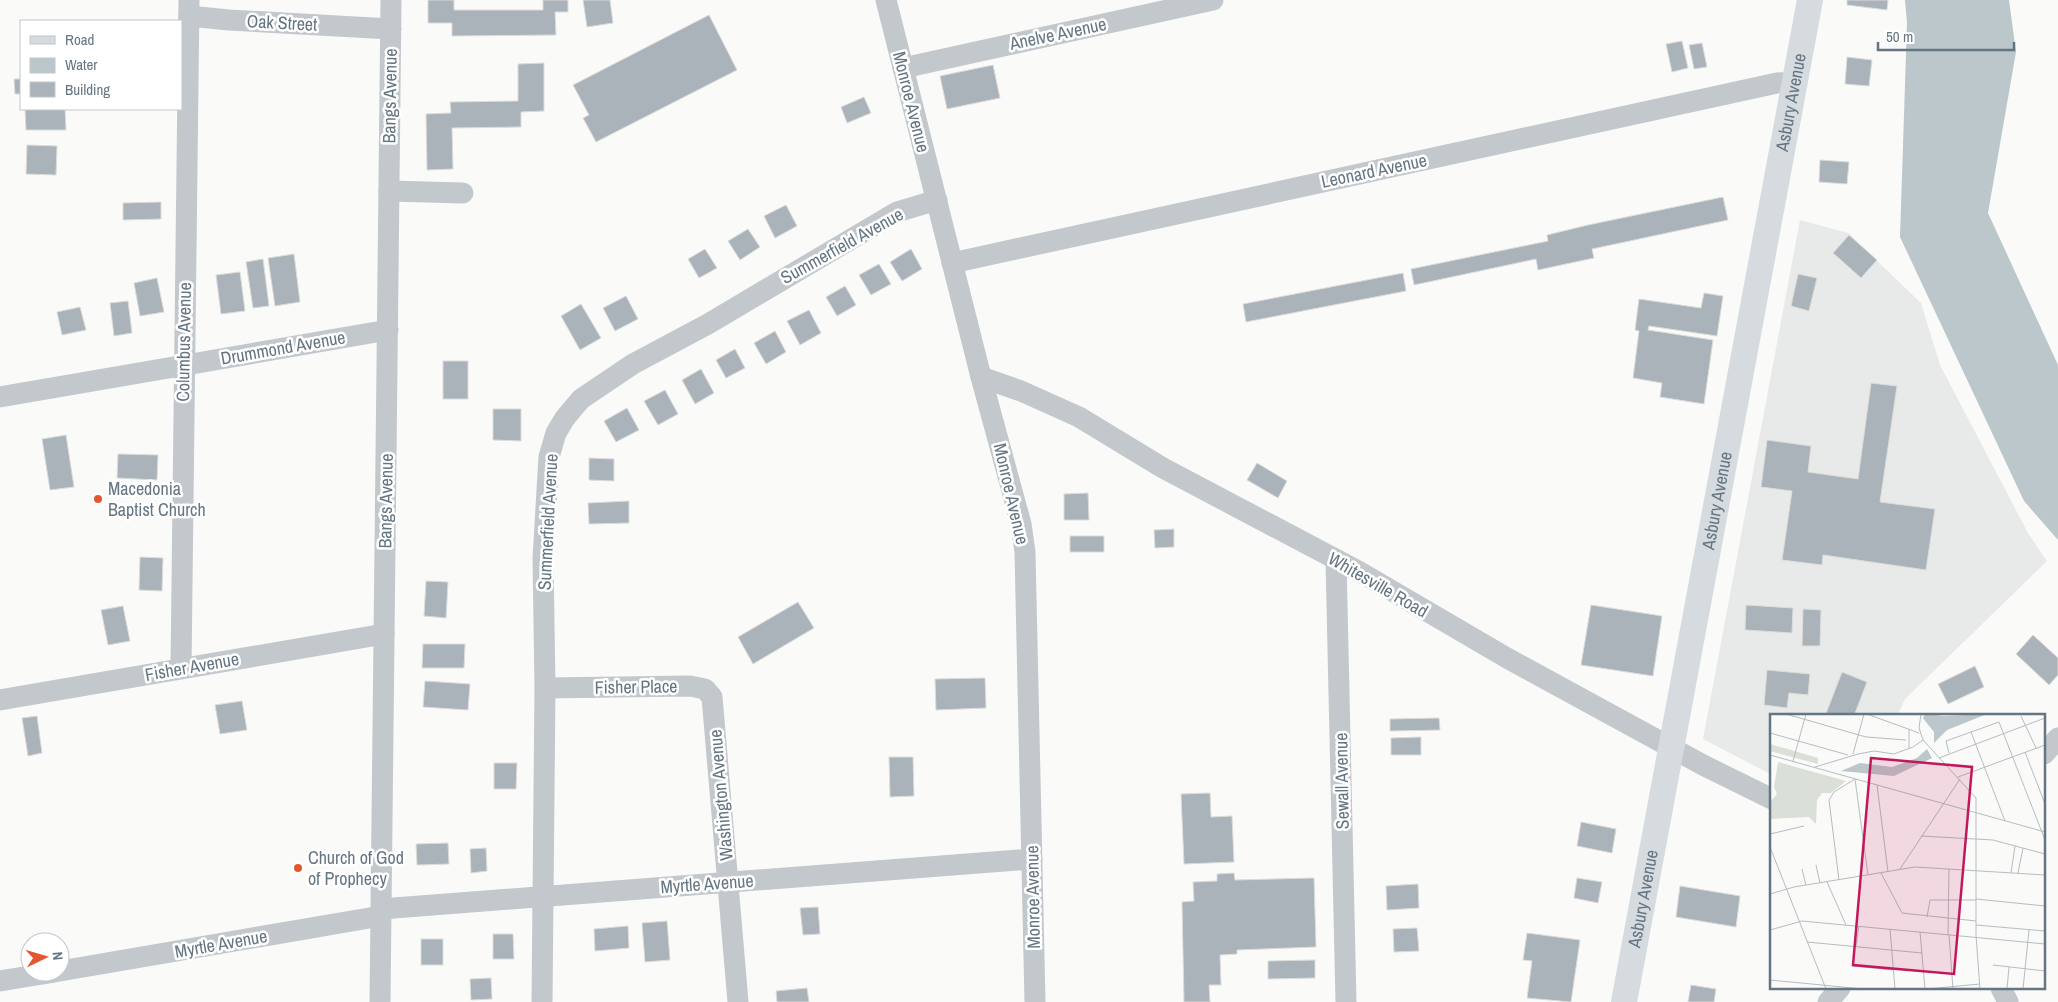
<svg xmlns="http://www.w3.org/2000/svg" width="2058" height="1002" font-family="'Archivo Narrow',sans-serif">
<rect width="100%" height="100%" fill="#fafaf8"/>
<path fill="#e8e9e9" d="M1800 220 1848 233 1921 303 1940 365 2028 533 2047 561 1905 699 1897 716H1772V775L1703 739Z"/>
<path fill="#bbc7cb" d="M1905 0H2009L2016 52 1988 213 2058 365V540L2024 501 1900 237 1907 23Z"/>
<g fill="#aab3b9" stroke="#dcdcda">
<path d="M428 0H454V10H543V0H568V12H555L556 35 452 36V23H428Z"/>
<path d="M583 0H610L613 23 587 27Z"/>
<path d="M1847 0H1888L1887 10 1847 5Z"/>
<path d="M709 15 737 70 596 142 583 118 589 115 573 85Z"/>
<path d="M1682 41 1688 68 1672 72 1666 44Z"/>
<path d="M1702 43 1707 67 1694 69 1689 45Z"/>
<path d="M1847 57 1872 60 1869 86 1845 84Z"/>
<path d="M544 63V111L521 112V127L452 128 453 169 427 170 426 114 451 113 450 102 518 101V64Z"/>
<path d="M993 65 1000 98 947 109 940 76Z"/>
<path d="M14 79H21V94H15Z"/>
<path d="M864 97 871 113 847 123 841 107Z"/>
<path d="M25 109H65L66 130H26Z"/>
<path d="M27 145 57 146 56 175 26 174Z"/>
<path d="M1820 160 1849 162 1847 184 1819 182Z"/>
<path d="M1723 197 1728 220 1592 249 1594 258 1538 270 1536 259 1414 285 1411 269 1548 241 1547 235 1588 225Z"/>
<path d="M161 202V219L123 220V203Z"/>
<path d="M786 205 797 226 775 238 764 216Z"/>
<path d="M748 229 760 247 740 260 728 241Z"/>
<path d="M1849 235 1877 260 1861 278 1833 253Z"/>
<path d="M705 249 717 268 699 278 688 259Z"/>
<path d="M911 249 922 269 902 281 890 262Z"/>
<path d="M294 254 300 302 275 306 268 258Z"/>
<path d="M263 259 269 306 253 308 246 262Z"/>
<path d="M879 264 891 284 871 295 859 275Z"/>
<path d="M240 272 245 311 221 314 216 275Z"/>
<path d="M1403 273 1406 291 1246 322 1243 304Z"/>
<path d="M1798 274 1817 278 1809 311 1791 306Z"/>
<path d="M157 278 164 312 140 316 134 283Z"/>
<path d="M845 286 856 305 837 316 826 297Z"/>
<path d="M1704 293 1723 296 1717 336 1649 326 1648 330 1713 340 1704 404 1660 397 1662 383 1633 378 1639 331 1635 330 1639 299 1701 308Z"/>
<path d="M626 296 638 319 615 331 603 308Z"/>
<path d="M128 301 132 333 114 336 110 303Z"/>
<path d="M581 304 601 338 580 350 561 316Z"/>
<path d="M80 307 86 330 62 335 57 312Z"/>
<path d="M809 310 821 333 800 345 787 321Z"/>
<path d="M775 331 786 352 766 364 754 343Z"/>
<path d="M735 349 745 368 726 378 716 360Z"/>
<rect x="443" y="361" width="25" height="38"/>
<path d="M701 369 714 393 695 404 682 380Z"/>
<path d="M1871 383 1897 386 1880 502 1935 509 1926 570 1823 555 1822 565 1782 560 1792 491 1761 487 1767 440 1811 446 1808 472 1858 479Z"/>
<path d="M665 390 678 414 658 425 644 401Z"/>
<path d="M627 408 639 430 616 442 604 421Z"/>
<path d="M493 409H521V441L493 440Z"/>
<path d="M66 435 74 487 50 490 42 439Z"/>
<path d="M118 454 158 455 157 480 117 478Z"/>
<path d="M589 458 614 459V481L589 480Z"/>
<path d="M1257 463 1287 481 1278 498 1247 480Z"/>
<path d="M1088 493 1089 520H1064V494Z"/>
<path d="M629 501V523L589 524 588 503Z"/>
<path d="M1174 529V547L1155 548 1154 530Z"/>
<rect x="1070" y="536" width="34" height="16"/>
<path d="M140 557 163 558 162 591 139 590Z"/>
<path d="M426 581 448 582 446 618 424 616Z"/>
<path d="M798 602 814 628 753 664 738 637Z"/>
<path d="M1591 605 1662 616 1653 676 1581 665Z"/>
<path d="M1746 605 1793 608 1792 633 1745 630Z"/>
<path d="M123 606 130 641 108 645 101 610Z"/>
<path d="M1803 609 1821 610 1820 646H1802Z"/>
<path d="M2033 635 2058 658V675L2049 685 2016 654Z"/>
<path d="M423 644H465L464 668H422Z"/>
<path d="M1975 666 1984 687 1948 704 1938 684Z"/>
<path d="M1767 670 1810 674 1808 695 1789 693 1787 708 1764 705Z"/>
<path d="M1842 672 1867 682 1854 716H1825Z"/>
<path d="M985 678 986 708 936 710 935 679Z"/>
<path d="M425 681 470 684 468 710 423 707Z"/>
<path d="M242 701 247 730 220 734 215 705Z"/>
<path d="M37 716 42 753 28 756 22 718Z"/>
<path d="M1439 718 1440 730 1390 731V719Z"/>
<path d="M1421 737V755H1391V738Z"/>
<path d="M889 757H913L914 796 890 797Z"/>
<path d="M494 763H517L516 789H494Z"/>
<path d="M1210 793 1211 817 1232 816 1234 862 1184 864 1181 794Z"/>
<path d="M1581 822 1616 829 1612 853 1577 846Z"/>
<path d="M448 843 449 864 417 865 416 844Z"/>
<path d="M486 848 487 871 471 873 470 849Z"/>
<path d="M1234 873 1235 880 1314 878 1316 947 1237 950V954L1220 955 1221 985H1209L1210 1002H1184L1182 902 1194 901 1193 882 1217 881V874Z"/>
<path d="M1577 878 1602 882 1598 903 1574 898Z"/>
<path d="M1418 884 1419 908 1387 910 1386 886Z"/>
<path d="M1680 886 1740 896 1736 927 1676 917Z"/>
<path d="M818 907 820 934 803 935 800 908Z"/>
<path d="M667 921 670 960 645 962 642 923Z"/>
<path d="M628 926 629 948 595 951 594 929Z"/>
<path d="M1417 928 1419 951 1394 952 1393 929Z"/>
<path d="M1527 933 1580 940 1571 1002 1527 998 1532 961 1523 960Z"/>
<path d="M493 934H513L514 959H493Z"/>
<rect x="421" y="939" width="22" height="26"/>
<path d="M1315 960V978L1268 979V961Z"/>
<path d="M491 978 492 999 471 1000 470 979Z"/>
<path d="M1691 985 1716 989 1714 1002H1688Z"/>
<path d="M807 988 809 1002H777L776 991Z"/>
</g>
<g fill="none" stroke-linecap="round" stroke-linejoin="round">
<g stroke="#c3c8cc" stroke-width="21">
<path d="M886 0 981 377 1021 524 1025 552 1035 1002"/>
<path d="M189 16 229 20 391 29"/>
<path d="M903 68 1213 0"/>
<path d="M389 191 463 193"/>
<path d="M952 263 1777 83 1795 82"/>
<path d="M981 377 1021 391 1079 417 1163 468 1360 572 1507 658 1703 765 1772 799"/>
<path d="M0 397 388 330"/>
<path d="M1336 561 1346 1002"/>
<path d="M181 668 189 0"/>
<path d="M545 688 690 686 705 689 712 697 738 1002"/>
<path d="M0 700 384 634"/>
<path d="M2044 754 2058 738"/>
<path d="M381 909 1032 859"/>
<path d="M60 971 381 916"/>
<path d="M0 981 55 972"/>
<path d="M2001 988 2008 1002"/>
<path d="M380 1002 391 0"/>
<path d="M542 1002 545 688 543 558 549 457 556 433 565 418 581 399 633 364 708 324 897 212 937 200"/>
<path d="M1828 1002 1840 988"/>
</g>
<path stroke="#d6dbdf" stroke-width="26" id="s1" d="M1624 1002 1810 0"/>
</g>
<g fill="#e4572e" stroke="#fff" stroke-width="2">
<circle cx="98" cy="499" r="5"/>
<circle cx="298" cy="868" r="5"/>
</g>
<g text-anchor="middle" stroke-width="5" stroke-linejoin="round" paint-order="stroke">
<g font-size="18" fill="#657683" stroke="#fff">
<text transform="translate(282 23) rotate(3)" y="6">Oak Street</text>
<text transform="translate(1058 34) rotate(-12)" y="6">Anelve Avenue</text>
<text transform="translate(390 96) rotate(-89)" y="6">Bangs Avenue</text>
<text transform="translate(911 102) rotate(76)" y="6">Monroe Avenue</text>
<text dy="6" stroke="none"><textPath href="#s1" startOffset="915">Asbury Avenue</textPath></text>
<text transform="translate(1374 171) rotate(-12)" y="6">Leonard Avenue</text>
<text transform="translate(842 246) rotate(-29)" y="6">Summerfield Avenue</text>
<text transform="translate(184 342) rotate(-89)" y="6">Columbus Avenue</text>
<text transform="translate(283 348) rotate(-10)" y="6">Drummond Avenue</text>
<text transform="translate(1011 494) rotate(77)" y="6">Monroe Avenue</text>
<text transform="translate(386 501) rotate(-89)" y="6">Bangs Avenue</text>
<text dy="6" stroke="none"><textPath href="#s1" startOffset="510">Asbury Avenue</textPath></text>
<text transform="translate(548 522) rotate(-87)" y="6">Summerfield Avenue</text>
<text transform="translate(1378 585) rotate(30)" y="6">Whitesville Road</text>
<text transform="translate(192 667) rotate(-10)" y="6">Fisher Avenue</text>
<text transform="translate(636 687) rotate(-1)" y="6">Fisher Place</text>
<text transform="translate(1342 781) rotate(-91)" y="6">Sewall Avenue</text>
<text transform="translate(721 795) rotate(-95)" y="6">Washington Avenue</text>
<text transform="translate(707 884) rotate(-4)" y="6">Myrtle Avenue</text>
<text transform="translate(1033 897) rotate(-91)" y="6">Monroe Avenue</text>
<text dy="6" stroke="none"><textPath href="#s1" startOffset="105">Asbury Avenue</textPath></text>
<text transform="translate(221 944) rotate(-10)" y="6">Myrtle Avenue</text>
</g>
<g font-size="18" fill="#657683" stroke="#fff" text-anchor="start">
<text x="108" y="495">Macedonia<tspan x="108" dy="21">Baptist Church</tspan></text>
<text x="308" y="864">Church of God<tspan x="308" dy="21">of Prophecy</tspan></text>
</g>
</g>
<g transform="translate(1770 714)">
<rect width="275" height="275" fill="#fafaf8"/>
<path d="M0 30 48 44V50L0 37ZM8 48 76 67 61 79H52L47 86 46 110 39 103 0 105V88L7 80 4 73Z" fill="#dadfd7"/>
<path d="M155 0 174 2 217 0 177 16 164 29V18L153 4ZM157 35 162 44 124 62 71 57 90 49 122 53 147 44Z" fill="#bbc7cb"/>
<path fill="none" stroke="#b5bdc2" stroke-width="1" d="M16 0 96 23 136 26M97 0 149 19M151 0 149 14 153 26 206 84V221L210 275M251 2 266 34M139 16V35M201 18 235 107M0 19 78 41M255 38 275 90M179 39 176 27 229 8 275 126M83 40 94 0M0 41 275 118M169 44 275 4M23 47 36 0M45 53 88 40 104 37 124 40 143 33 153 26M188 63 275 31M107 71 118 158M0 120 34 112M151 122 223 126 275 140M0 133 56 275M46 151 50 169M32 155 36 171M130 155 190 65M111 159 132 199 206 207M241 159 245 132M248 159 253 134M69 166 59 86 64 78 85 65 98 161M57 168 76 211M0 180 24 173 145 153 275 161M206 185 275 192M157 203 160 186H206M206 211 275 217M120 215 125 275M0 216 32 207 275 230M150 218 155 275M178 221 179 155M179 221 183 275M37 228 152 239M86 232 89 212M223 251 275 257M83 252 123 256M0 266 93 275M157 275 210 270M237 275 239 253M253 275 259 216"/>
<path fill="#c2185b" fill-opacity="0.15" stroke="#c2185b" stroke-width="2.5" d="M101 44 202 53 184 260 83 251Z"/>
<rect width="275" height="275" fill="none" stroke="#657683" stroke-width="2.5"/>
</g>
<rect x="20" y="20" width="162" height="90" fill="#ffffff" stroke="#c1c8cd"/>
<rect x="30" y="36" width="25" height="8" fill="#d6dbdf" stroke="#c1c8cd"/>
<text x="65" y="45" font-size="15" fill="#657683">Road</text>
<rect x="30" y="58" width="25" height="15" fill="#bbc7cb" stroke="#c1c8cd"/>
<text x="65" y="70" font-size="15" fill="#657683">Water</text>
<rect x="30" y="82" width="25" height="15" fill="#aab3b9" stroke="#c1c8cd"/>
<text x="65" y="95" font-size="15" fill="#657683">Building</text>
<g transform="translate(45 957) rotate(85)"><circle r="24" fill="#ffffff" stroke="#c1c8cd"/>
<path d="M0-4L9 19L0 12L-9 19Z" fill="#e4572e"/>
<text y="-8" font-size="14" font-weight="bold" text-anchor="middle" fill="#657683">N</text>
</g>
<path d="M1878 42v8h136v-8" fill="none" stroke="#657683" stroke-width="2.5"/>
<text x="1886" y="42" font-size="15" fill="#657683" stroke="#ffffff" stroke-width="4" paint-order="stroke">50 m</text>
</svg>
